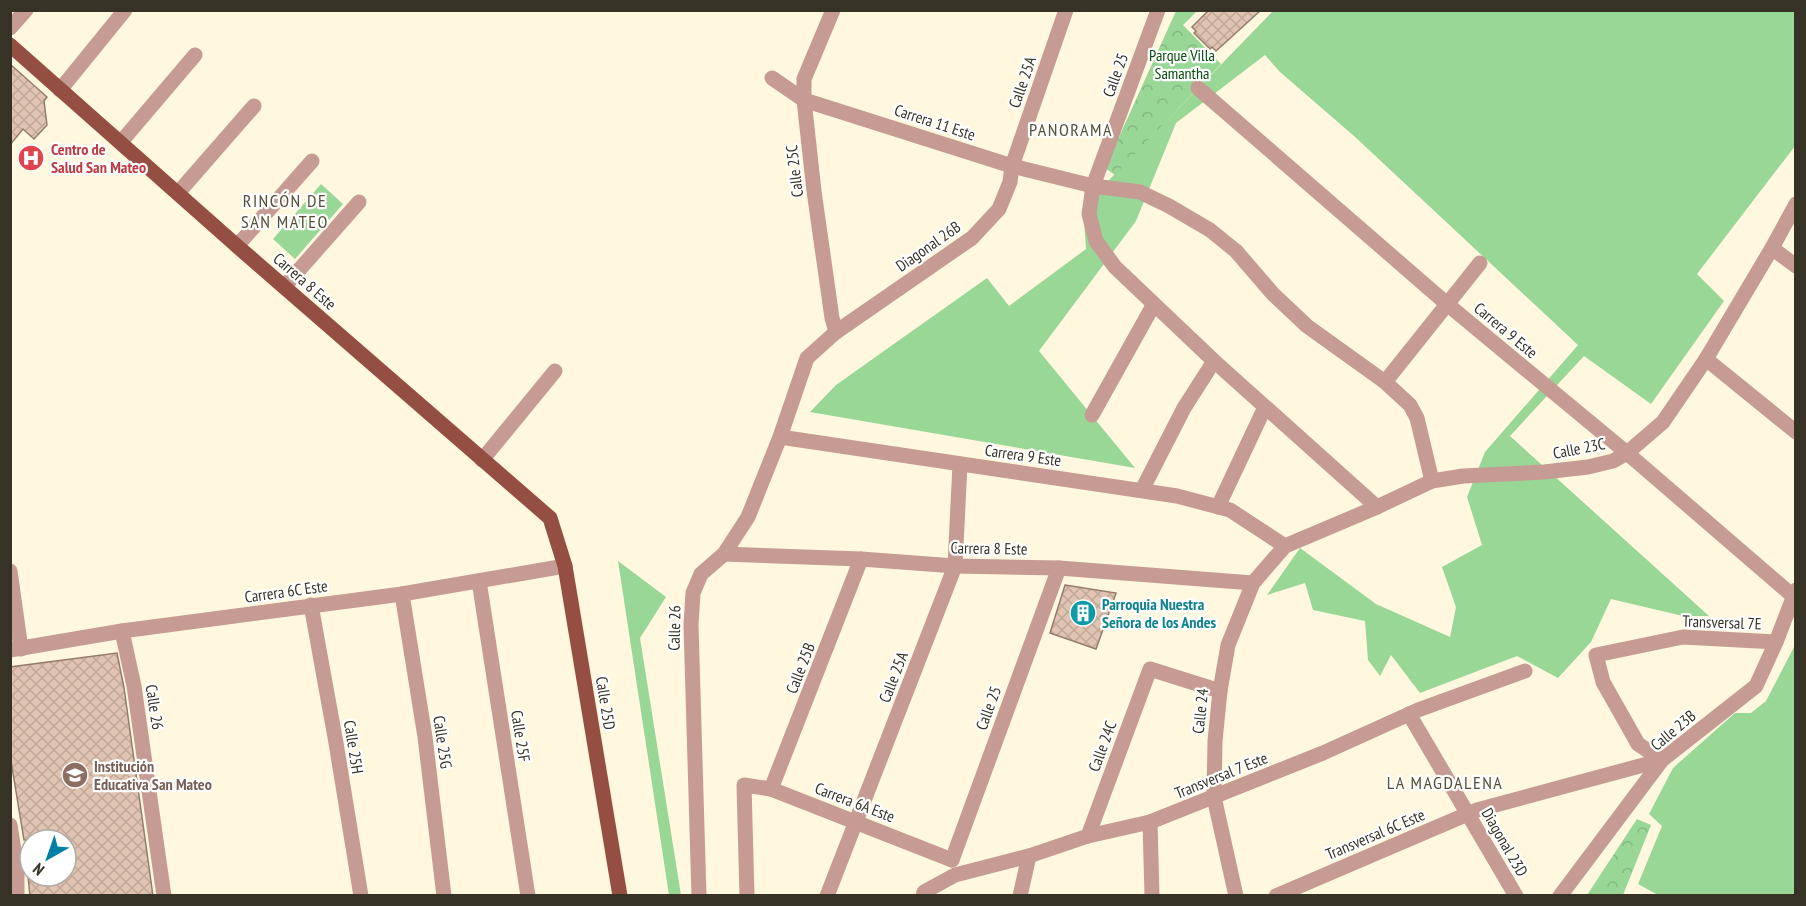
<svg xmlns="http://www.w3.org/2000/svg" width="1806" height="906" font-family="'PT Sans Narrow',sans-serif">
<defs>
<pattern id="park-crowns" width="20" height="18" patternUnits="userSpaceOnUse" patternTransform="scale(1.5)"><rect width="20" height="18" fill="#98d796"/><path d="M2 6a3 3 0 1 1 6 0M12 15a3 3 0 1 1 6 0" fill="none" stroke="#84b981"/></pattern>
<pattern id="building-cross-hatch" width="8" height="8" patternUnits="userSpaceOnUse" patternTransform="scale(1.5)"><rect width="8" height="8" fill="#e0c3b1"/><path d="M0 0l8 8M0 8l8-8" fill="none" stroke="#c1a898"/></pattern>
</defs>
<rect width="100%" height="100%" fill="#fff7de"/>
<g fill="#98d796">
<path d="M1273 11H1795V146L1697 274 1724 301 1651 404 1584 356 1510 436 1709 616H1683L1611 599 1591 642 1558 678 1517 656 1420 693 1391 655 1380 676 1368 660 1365 621 1313 610 1305 583 1267 595 1300 548 1376 604 1450 637 1456 607 1442 567 1482 545 1467 497 1485 452 1578 345 1354 136 1280 72 1265 55 1176 123 1136 221 1039 351 1135 468 810 412 836 385 987 278 1009 306 1086 249 1083 207Z"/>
<path d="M321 184 343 204 295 259 273 239Z"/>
<path d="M618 561 666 597 640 638 681 895H669Z"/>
<path d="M1795 645V895H1658L1638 884 1662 826 1649 814 1673 768 1735 713H1751L1766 701Z"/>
</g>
<g fill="url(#park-crowns)">
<path d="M1176 11H1197L1183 25 1221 64 1115 175 1105 168Z"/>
<path d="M1637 819 1651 825 1623 895H1587Z"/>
</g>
<g fill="url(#building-cross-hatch)" stroke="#967c6b" stroke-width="1.5">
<path d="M1209 10H1261L1216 51 1212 47 1210 49 1194 33 1196 31 1192 27Z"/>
<path d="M10 64 47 97 44 101 47 125 34 139 23 129 10 145Z"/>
<path d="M1065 585 1116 593 1096 649 1050 633Z"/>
<path d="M117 653 124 688 153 896H30L28 876H66V840H24L10 755V667Z"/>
</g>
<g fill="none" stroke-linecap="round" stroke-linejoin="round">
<g stroke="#c59b93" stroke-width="15">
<path d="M833 10 804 79V100L814 191 832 318 836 332"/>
<path d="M1158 10 1093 186 1089 214 1096 241 1115 267 1214 361 1377 507"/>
<path d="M10 28 26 10"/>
<path d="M772 78 804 100 1012 166 1093 186 1140 192 1169 206 1210 230 1236 251 1273 294 1307 326 1385 382 1410 405 1417 418 1432 481"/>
<path d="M1198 88 1447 304 1627 453 1793 596"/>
<path d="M60 90 125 10"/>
<path d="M121 142 195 55"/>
<path d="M178 193 254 106"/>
<path d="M237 246 312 161"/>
<path d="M1772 248 1796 266"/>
<path d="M284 287 359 202"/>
<path d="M1706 359 1796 432"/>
<path d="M1385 382 1480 263"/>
<path d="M1092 415 1154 304"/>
<path d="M780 437 1177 496 1230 510 1285 546"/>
<path d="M482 460 555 371"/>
<path d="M1142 490 1184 408 1214 361"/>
<path d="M1218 507 1265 407"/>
<path d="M724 554 861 559 955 566 1059 568 1253 583"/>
<path d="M10 571 21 649"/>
<path d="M479 581 528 896"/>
<path d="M402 594 425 737 444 896"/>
<path d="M311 605 336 743 361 896"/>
<path d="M122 631 134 686 164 896"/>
<path d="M10 650 122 631 402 594 565 566"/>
<path d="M1409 714 1516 896"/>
<path d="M1662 760 1638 744 1603 682 1596 655 1683 637 1776 642"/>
<path d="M771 789 861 559"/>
<path d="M1150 822 1152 896"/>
<path d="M10 825 17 870V896"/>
<path d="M1088 836 1150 669 1220 691"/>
<path d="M952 860 1059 568"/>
<path d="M699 896 691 625 693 593 701 574 724 554 748 517 780 437 807 358 836 332 972 238 999 209 1010 182 1012 166 1066 10"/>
<path d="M747 896 744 785 771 789 952 860"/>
<path d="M827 896 955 566 960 464"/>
<path d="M923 896 924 892 955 875 1029 856 1088 836 1150 822 1323 753 1418 710 1525 671"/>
<path d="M1020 896 1029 856"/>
<path d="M1236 896 1214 797 1215 741 1220 691 1228 645 1253 583 1285 546 1377 507 1432 481 1463 476 1544 472 1588 467 1613 461 1627 453 1663 422 1706 359 1772 248 1796 204"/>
<path d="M1276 896 1477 810 1662 760"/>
<path d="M1560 896 1662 760 1756 686 1776 642 1796 590"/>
</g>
<path stroke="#954e42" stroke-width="15" d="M10 45 237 246 550 518 565 566 620 896"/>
</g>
<defs>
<symbol id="hospital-disc" viewBox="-11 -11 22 22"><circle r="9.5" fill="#e0444e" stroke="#fff"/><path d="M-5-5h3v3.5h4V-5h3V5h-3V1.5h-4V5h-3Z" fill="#fff"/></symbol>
<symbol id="building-disc" viewBox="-11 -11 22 22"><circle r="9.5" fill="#0f9aa8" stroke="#fff"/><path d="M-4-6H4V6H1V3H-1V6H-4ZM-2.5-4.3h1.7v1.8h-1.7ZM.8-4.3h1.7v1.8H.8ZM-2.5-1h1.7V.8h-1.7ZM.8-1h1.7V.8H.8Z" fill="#fff"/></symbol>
<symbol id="school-disc" viewBox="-11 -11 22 22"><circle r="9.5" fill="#8d6e63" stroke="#fff"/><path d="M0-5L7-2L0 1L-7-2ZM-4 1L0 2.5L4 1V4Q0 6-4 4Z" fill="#fff"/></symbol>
</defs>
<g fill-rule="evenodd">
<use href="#hospital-disc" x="16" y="143" width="30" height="30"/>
<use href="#building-disc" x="1068" y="598" width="30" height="30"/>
<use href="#school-disc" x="60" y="760" width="30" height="30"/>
</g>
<g text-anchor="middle" stroke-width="4.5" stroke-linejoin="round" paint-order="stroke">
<g font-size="16" fill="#044d0c" stroke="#fff">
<text x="1182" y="61">Parque Villa<tspan x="1182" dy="18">Samantha</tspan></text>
</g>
<g font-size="16" fill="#363226" stroke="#fff">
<text transform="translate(1115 75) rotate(-70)" y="6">Calle 25</text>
<text transform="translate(1022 82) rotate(-71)" y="6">Calle 25A</text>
<text transform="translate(935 122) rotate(18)" y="6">Carrera 11 Este</text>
<text transform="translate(794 171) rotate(-97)" y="6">Calle 25C</text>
<text transform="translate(928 246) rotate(-35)" y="6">Diagonal 26B</text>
<text transform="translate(305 281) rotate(41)" y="6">Carrera 8 Este</text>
<text transform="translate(1506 330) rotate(40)" y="6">Carrera 9 Este</text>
<text transform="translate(1579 448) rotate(-11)" y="6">Calle 23C</text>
<text transform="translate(1023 455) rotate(8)" y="6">Carrera 9 Este</text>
<text transform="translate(989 548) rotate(1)" y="6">Carrera 8 Este</text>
<text transform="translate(286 591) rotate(-8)" y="6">Carrera 6C Este</text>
<text transform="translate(1722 622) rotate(2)" y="6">Transversal 7E</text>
<text transform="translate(674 628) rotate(-89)" y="6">Calle 26</text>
<text transform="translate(800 668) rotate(-69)" y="6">Calle 25B</text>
<text transform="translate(893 677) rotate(-69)" y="6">Calle 25A</text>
<text transform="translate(606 703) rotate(81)" y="6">Calle 25D</text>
<text transform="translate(155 707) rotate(81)" y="6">Calle 26</text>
<text transform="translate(988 708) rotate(-70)" y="6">Calle 25</text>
<text transform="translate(1200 711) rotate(-84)" y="6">Calle 24</text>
<text transform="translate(1673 730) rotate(-40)" y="6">Calle 23B</text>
<text transform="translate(521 736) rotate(81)" y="6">Calle 25F</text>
<text transform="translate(443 742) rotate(82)" y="6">Calle 25G</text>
<text transform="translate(1102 746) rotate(-70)" y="6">Calle 24C</text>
<text transform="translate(354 747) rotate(81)" y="6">Calle 25H</text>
<text transform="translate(1221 775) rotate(-22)" y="6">Transversal 7 Este</text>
<text transform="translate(855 802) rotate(21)" y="6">Carrera 6A Este</text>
<text transform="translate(1375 834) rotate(-23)" y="6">Transversal 6C Este</text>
<text transform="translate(1505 842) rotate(60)" y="6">Diagonal 23D</text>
</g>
<g font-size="16" font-weight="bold" fill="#be3a42" stroke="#fff" text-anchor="start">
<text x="51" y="155">Centro de<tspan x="51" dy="18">Salud San Mateo</tspan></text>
</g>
<g font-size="16" font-weight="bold" fill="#0d838f" stroke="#fff" text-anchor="start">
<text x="1102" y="610">Parroquia Nuestra<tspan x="1102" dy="18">Señora de los Andes</tspan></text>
</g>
<g font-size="16" font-weight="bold" fill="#785e54" stroke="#fff" text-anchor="start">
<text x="94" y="772">Institución<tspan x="94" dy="18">Educativa San Mateo</tspan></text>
</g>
<g font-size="18" letter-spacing="1.5" fill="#574f35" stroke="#fff">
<text x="1071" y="136">PANORAMA</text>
<text x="285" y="207">RINCÓN DE<tspan x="285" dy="21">SAN MATEO</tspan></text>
<text x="1445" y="789">LA MAGDALENA</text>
</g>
</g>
<rect width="1806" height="906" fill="none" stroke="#363226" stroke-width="24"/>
<g transform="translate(48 858) rotate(220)"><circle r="28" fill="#ffffff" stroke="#afada8" stroke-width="1.5"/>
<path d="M0-4.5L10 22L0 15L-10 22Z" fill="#0180a5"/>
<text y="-9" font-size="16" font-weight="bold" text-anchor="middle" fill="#363226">N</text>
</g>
</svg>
